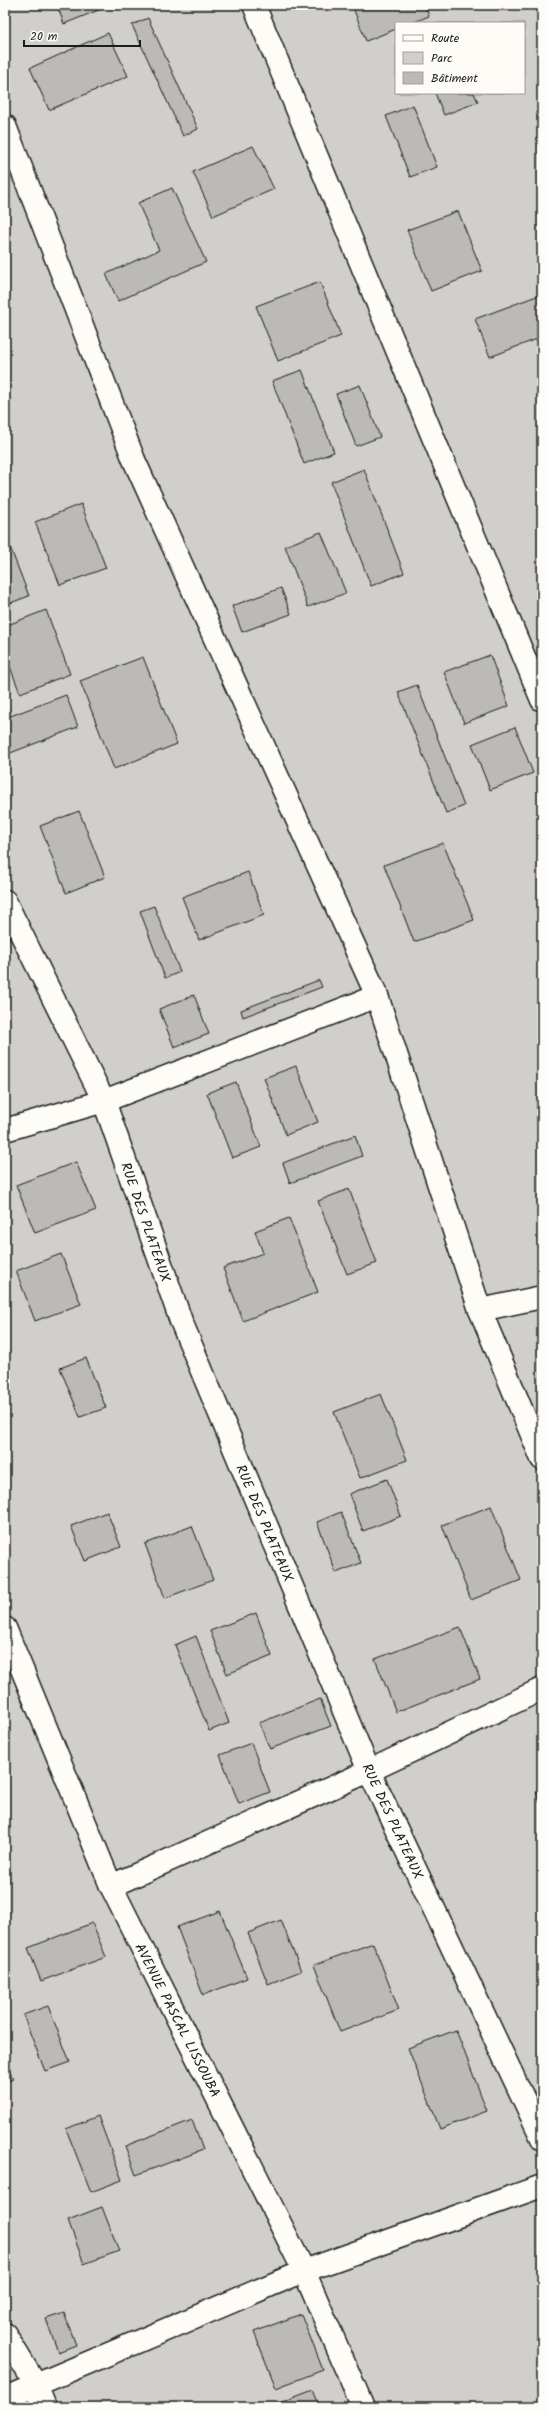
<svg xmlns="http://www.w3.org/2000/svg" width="547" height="2412" font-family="Kalam,sans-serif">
<rect width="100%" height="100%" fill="#f0eeea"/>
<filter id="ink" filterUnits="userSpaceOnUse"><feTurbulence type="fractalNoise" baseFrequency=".025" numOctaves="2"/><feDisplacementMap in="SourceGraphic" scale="8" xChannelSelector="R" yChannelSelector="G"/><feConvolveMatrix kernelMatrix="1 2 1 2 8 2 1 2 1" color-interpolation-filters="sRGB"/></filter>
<g filter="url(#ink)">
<path fill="#d0cfcc" stroke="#767674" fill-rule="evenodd" d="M5 5H542V2407H5ZM396 23H524V93H396Z"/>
<g fill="#bbbab6" stroke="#1c1c1c">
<path d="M57 5H111L64 24Z"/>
<path d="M352 5H425L429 16 412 23H396V29L366 41Z"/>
<path d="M148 18 198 129 183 136 132 25Z"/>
<path d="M108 33 128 76 49 110 30 68Z"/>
<path d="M435 93H474L478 102 444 115Z"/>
<path d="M413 105 437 167 410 177 386 116Z"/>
<path d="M253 146 274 189 213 216 193 172Z"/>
<path d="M172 188 206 262 118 301 106 274 159 250 138 203Z"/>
<path d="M458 211 482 271 431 291 407 230Z"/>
<path d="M320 282 341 336 278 361 256 306Z"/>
<path d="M542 294V337L490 357 475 319Z"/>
<path d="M302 370 334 452 304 464 272 381Z"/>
<path d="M360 385 380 437 356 446 336 394Z"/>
<path d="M364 469 404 573 371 586 331 482Z"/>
<path d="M81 504 106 568 60 585 35 522Z"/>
<path d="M321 532 346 593 308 607 285 546Z"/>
<path d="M5 534 29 596 5 605Z"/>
<path d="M281 588 291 614 242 632 232 606Z"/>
<path d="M46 610 70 674 20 693 5 654V626Z"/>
<path d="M490 655 509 706 464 723 444 672Z"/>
<path d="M143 657 177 744 114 769 80 681Z"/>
<path d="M417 685 464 806 446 813 398 692Z"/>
<path d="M66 695 78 727 5 755V718Z"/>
<path d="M515 727 533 773 490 790 472 744Z"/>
<path d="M79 811 105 877 66 893 40 826Z"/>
<path d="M443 843 474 920 414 942 384 865Z"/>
<path d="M248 872 264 915 199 940 182 897Z"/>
<path d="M154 906 180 972 165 978 140 911Z"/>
<path d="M319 980 322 987 243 1017 241 1010Z"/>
<path d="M194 995 209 1034 174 1047 159 1009Z"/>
<path d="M296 1066 318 1122 286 1135 264 1078Z"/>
<path d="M236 1082 261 1147 232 1158 207 1093Z"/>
<path d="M355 1135 362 1156 290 1183 283 1163Z"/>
<path d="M76 1162 96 1210 35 1233 16 1185Z"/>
<path d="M349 1189 377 1263 347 1274 318 1201Z"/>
<path d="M289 1218 318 1292 243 1321 223 1268 263 1253 255 1231Z"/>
<path d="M61 1254 81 1304 35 1321 16 1271Z"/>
<path d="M86 1358 106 1408 80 1417 60 1368Z"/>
<path d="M381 1394 407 1460 360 1478 334 1412Z"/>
<path d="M387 1479 401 1516 363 1531 349 1494Z"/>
<path d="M491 1506 521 1580 471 1600 442 1525Z"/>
<path d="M107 1512 121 1547 85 1561 71 1526Z"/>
<path d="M341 1512 361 1563 336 1573 317 1522Z"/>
<path d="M192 1526 213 1580 165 1598 145 1544Z"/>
<path d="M256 1613 272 1656 227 1674 210 1631Z"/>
<path d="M460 1627 480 1679 396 1712 375 1659Z"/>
<path d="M196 1636 229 1723 209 1731 175 1645Z"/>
<path d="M320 1699 331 1726 270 1749 259 1723Z"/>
<path d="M251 1743 270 1792 239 1804 220 1755Z"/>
<path d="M542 1789V1807L536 1792Z"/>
<path d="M220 1911 247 1978 203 1995 177 1927Z"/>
<path d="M281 1920 301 1971 268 1984 248 1933Z"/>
<path d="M92 1923 106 1957 41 1981 28 1948Z"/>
<path d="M373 1943 399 2010 340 2032 314 1965Z"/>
<path d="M48 2006 70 2062 45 2071 23 2015Z"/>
<path d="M456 2030 487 2111 440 2129 408 2048Z"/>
<path d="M5 2060 13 2079 5 2082Z"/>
<path d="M98 2116 122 2180 91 2192 66 2129Z"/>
<path d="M192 2120 203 2150 136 2175 125 2146Z"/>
<path d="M102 2207 119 2251 84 2264 68 2220Z"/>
<path d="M64 2313 76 2345 58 2352 46 2319Z"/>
<path d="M301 2314 323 2370 276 2388 254 2332Z"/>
<path d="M313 2390 320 2407H269Z"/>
</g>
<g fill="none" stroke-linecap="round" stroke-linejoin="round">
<defs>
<g id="street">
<path d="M254 5 542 700"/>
<path d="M5 126 134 460 377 996 480 1310 542 1459"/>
<path d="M5 901 104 1101 181 1321 369 1771 542 2138"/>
<path d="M5 1130 104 1101 377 996"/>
<path d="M480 1310 542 1297"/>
<path d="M5 1628 111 1886 304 2271 363 2407"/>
<path d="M111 1886 369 1771 542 1689"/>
<path d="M5 2334 36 2385 45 2407"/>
<path d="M5 2398 304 2271 542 2186"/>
</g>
</defs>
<use href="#street" stroke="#1c1c1c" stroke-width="25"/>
<use href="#street" stroke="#fdfcf7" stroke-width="22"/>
</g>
</g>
<g text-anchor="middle" stroke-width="3" stroke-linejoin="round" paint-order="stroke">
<g font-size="14" fill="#1c1c1c" stroke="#fdfcf7">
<text transform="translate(146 1222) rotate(71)" y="5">RUE DES PLATEAUX</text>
<text transform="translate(265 1523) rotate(67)" y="5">RUE DES PLATEAUX</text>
<text transform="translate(393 1821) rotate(65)" y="5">RUE DES PLATEAUX</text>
<text transform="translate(178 2020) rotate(63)" y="5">AVENUE PASCAL LISSOUBA</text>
</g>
</g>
<rect width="547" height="2412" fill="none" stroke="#fdfcf7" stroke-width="20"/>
<rect x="10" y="10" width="527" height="2392" fill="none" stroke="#1c1c1c" stroke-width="1.5" filter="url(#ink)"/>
<rect x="395" y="22" width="130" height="72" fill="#fdfcf7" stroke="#a3a29f"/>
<rect x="403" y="35" width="20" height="6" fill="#fdfcf7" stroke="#a3a29f"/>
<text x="431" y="42" font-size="12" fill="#1c1c1c">Route</text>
<rect x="403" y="52" width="20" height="12" fill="#d0cfcc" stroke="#a3a29f"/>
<text x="431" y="62" font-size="12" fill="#1c1c1c">Parc</text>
<rect x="403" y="72" width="20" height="12" fill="#bbbab6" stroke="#a3a29f"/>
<text x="431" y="82" font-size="12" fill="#1c1c1c">Bâtiment</text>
<path d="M24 40v6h116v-6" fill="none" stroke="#1c1c1c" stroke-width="2"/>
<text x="30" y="40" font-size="12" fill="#1c1c1c" stroke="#fdfcf7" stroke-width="3" paint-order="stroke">20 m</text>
</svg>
